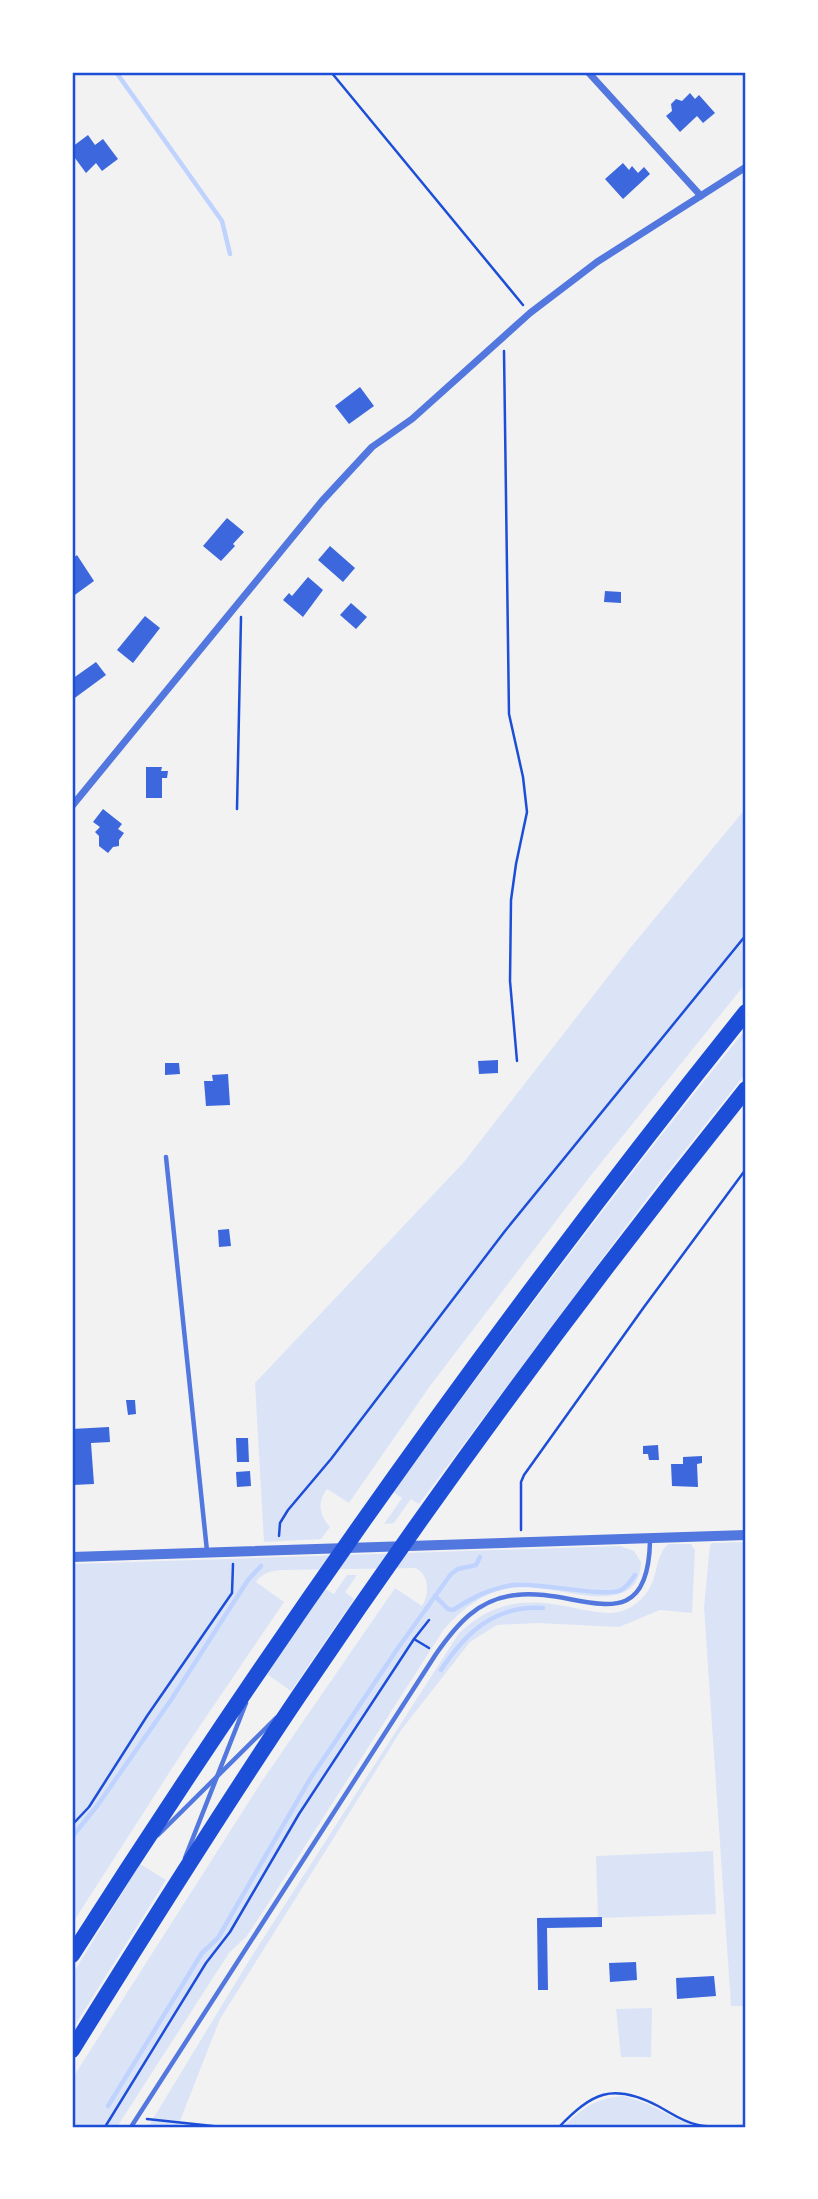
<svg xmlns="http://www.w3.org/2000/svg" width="818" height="2199" font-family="'DejaVu Sans',sans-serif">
<rect width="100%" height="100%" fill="#f2f2f2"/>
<g fill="#dbe4f7">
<path d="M746 808V983L588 1179 430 1386 349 1503 327 1489C317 1502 319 1515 330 1527L321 1539 264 1542 255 1383 464 1162 631 947Z"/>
<path d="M746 1029V1073L651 1193 419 1504 411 1499 394 1523 384 1524 402 1498 393 1492C508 1335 624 1179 746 1029Z"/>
<path d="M746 1542V2006H731L704 1607 710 1545 712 1543Z"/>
<path d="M668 1544H691L695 1550 692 1613 660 1610 619 1627 537 1623 497 1625 470 1642 402 1729 220 2019 178 2126 192 2127H148L250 1959 459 1633C497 1598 530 1598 579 1609 597 1612 615 1617 631 1607 663 1587 650 1562 668 1544Z"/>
<path d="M620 1546 634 1551 641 1562C640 1618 564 1589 532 1587 524 1587 514 1587 506 1589 480 1594 461 1611 444 1629L264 1910 246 1937 229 1953 117 2127H72V2079L262 1781 395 1588 422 1606C430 1594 429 1575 416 1568L282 1570C271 1571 262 1573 256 1582L284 1602 187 1745 72 1924V1564Z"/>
<path d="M347 1575H357L345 1592 354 1599 291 1691 267 1674 325 1589 334 1594Z"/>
<path d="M713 1851 716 1914 598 1918 596 1856Z"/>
<path d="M140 1864 166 1880 72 2030V1975Z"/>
<path d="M652 2008 651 2057H621L616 2009Z"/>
<path d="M622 2096C650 2101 671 2119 698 2127H563C583 2108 594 2099 622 2096Z"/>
</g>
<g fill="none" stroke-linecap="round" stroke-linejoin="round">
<g stroke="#bfd3fe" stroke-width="4.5">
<path d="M116 72 222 221 230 254"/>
<path d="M435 1596 448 1609 453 1610C472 1598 490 1588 513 1585 538 1582 605 1598 621 1590 627 1587 631 1581 635 1575"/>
<path d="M441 1670C466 1632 495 1605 543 1608"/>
<path d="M72 1837 97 1806 171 1700 248 1580 261 1566"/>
<path d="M108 2106 202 1953 218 1938 310 1779 398 1648 451 1574 458 1569 476 1565 480 1557"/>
</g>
</g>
<g fill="#3d67dc">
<path d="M690 93 695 99 699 95 715 113 703 123 697 116 680 132 666 116 672 111 671 104 676 99 682 101Z"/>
<path d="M88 135 95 145 103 139 118 159 102 171 96 163 86 173 72 154V147Z"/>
<path d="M623 163 629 170 632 166 638 173 644 167 650 174 623 199 605 179Z"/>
<path d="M360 387 374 406 349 424 335 406Z"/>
<path d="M227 518 244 532 233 544 235 546 221 561 203 546Z"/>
<path d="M330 546 355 568 343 582 318 560Z"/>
<path d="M77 555 94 581 72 597V559Z"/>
<path d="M308 577 323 590 303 617 283 600 289 593 292 596Z"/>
<path d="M605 591 621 592V603L604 602Z"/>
<path d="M351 603 367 617 356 629 340 615Z"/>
<path d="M145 616 160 628 133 663 117 650Z"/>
<path d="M96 662 106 675 72 700V679Z"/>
<path d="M146 767H162L161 771H168L167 778H162V798H146Z"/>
<path d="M103 809 122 824 118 829 124 833 119 840V846L113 847 108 853 99 846V836L95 832 100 827 93 822Z"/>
<path d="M498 1060V1073L479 1074 478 1061Z"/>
<path d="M165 1063H179L180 1074 165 1075Z"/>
<path d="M228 1074 230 1105 206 1106 204 1081H213L212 1075Z"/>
<path d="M229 1229 231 1246 219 1247 218 1230Z"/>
<path d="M126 1400H135L136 1414 128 1415Z"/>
<path d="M109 1427 110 1442 91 1443 94 1484 73 1485 72 1429Z"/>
<path d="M236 1438H248L249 1462H237Z"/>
<path d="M658 1445 659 1460H649L648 1454H643V1446Z"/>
<path d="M702 1456V1463L697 1464 698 1487 672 1486 671 1464H683V1457Z"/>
<path d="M250 1471 251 1486 237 1487 236 1472Z"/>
<path d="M602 1917V1927L547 1928 548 1990H538L537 1918Z"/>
<path d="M636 1962 637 1980 610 1982 609 1963Z"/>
<path d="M714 1976 716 1996 677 1999 676 1978Z"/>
</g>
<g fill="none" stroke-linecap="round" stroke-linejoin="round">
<g stroke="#1d4ed8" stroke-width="2.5">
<path d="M331 72 523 305"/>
<path d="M504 351 509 714 523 777 527 812 516 864 511 900 510 981 517 1061"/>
<path d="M237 809 241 617"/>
<path d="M521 1530V1482L524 1475 644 1307 746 1169"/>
<path d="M279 1536 280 1523 288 1510 331 1459 505 1231 746 935"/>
<path d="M414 1639 429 1648"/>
<path d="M72 1825 89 1807 147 1716 232 1593 233 1564"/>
<path d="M147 2119 222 2127"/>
<path d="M105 2127 206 1963 230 1932 299 1814 414 1639 429 1620"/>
<path d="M559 2127C592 2093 612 2082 658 2106 671 2113 683 2122 698 2125 713 2128 730 2126 746 2126"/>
</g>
<g stroke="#5277de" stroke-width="4.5">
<path d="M166 1157 207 1551"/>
<path d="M158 1835 276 1718"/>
<path d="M185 1858 246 1703"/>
<path d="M131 2127 436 1654C457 1624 478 1599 516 1595 577 1587 648 1645 650 1541"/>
</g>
<g stroke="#5277de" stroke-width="7">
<path d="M588 72 701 196"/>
<path d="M72 806 322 501 372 447 412 419 530 313 597 262 746 167"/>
</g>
<path stroke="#5277de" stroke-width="10" d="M72 1557 746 1535"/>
<g stroke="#1d4ed8" stroke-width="16">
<path d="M72 1955C280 1629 504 1314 746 1012"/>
<path d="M72 2050C146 1931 220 1813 298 1697 439 1488 589 1285 746 1089"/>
</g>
</g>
<rect width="818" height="2199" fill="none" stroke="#ffffff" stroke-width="147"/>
<rect x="74" y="74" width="670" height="2052" fill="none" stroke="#1d4ed8" stroke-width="2.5"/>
</svg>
